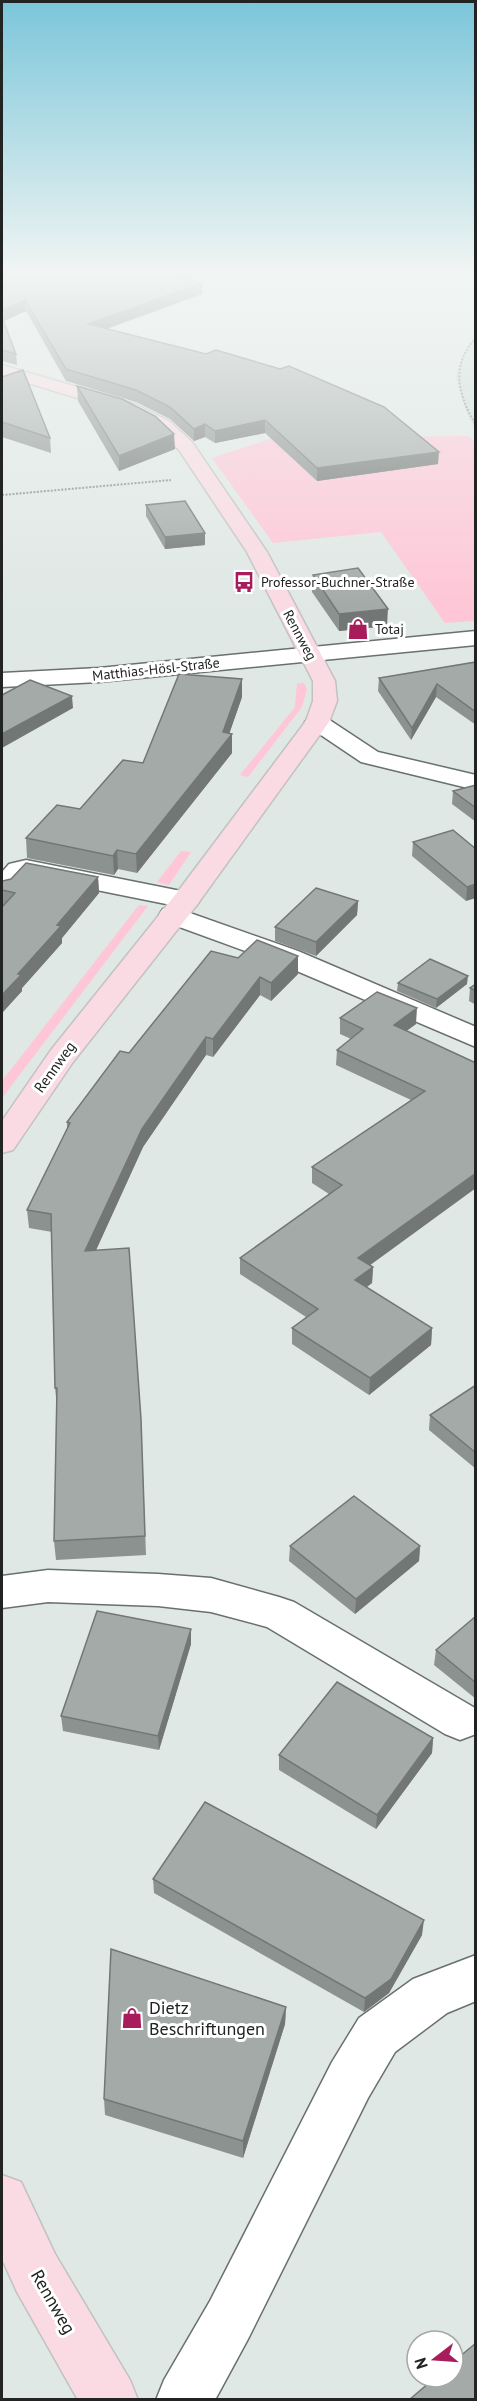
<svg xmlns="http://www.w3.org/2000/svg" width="477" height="2401" font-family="'PT Sans',sans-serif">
<rect width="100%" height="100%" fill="#e0e8e5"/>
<path fill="#ccdcd7" d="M475 337V429L467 414 455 376 468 346Z"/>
<g fill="#fec6d6">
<path d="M469 436 476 443 475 621 445 623 381 532 273 543 212 458 273 438Z"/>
<path d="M297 683H304L307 689 302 707 248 777 240 775 295 707Z"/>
<path d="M181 851 191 852 169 885 157 882Z"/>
<path d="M139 905 148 906 2 1098V1081Z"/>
</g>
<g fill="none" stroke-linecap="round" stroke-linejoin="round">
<path stroke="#78e2c6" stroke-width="6" d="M162 276 476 275"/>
<defs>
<g id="minor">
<path d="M476 631V645L99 682 2 687V673L99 668Z"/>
<path d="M317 715 325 717 378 752 476 775V790L361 762 309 727 305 722 309 717Z"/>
<path d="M26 860 196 894 200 900 196 906 186 908 27 876 11 894 2 896V872L9 864Z"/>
<path d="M173 907 298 951 476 1027V1047L278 963 163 921 159 915 163 909Z"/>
<path d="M48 1570 158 1574 211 1578 279 1597 294 1602 475 1708 476 1734 460 1740 445 1734 267 1627 211 1612 158 1606 48 1602 2 1608V1576Z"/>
<path d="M476 1955V2001L447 2013 395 2052 368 2098 248 2339 215 2400H156L164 2380 210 2301 332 2062 359 2018 413 1979Z"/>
</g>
<g id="major">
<path d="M2 365 135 404 169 421 192 442 267 552 335 681 337 701 329 722 196 906 73 1062 13 1150 2 1153V1121L51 1050 176 894 306 721 313 701V681L247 552 179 450 157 429 123 412 2 375Z"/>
<path d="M2 2175 21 2182 55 2254 130 2380 138 2400H78L17 2292 2 2259Z"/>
</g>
</defs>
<use href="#minor" stroke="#69706e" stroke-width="3"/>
<use href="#major" stroke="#c1c2c1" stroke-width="3"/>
<g stroke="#858a88" stroke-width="2" stroke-dasharray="2 1.5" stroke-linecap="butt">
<path d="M476 338C450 364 458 396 476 425"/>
<path d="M2 495 171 480"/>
</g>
<use href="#minor" fill="#fff" fill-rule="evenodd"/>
<use href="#major" fill="#fadae3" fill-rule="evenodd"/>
</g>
<g fill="#8c9290">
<path d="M2 271H174L166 273 202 294 107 329 438 464 317 481 265 433 215 443 205 437 194 441 170 419 136 402 66 381 26 311 3 321 16 354 17 365 2 361Z"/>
<path d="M2 377 50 438 51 453 2 437Z"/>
<path d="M77 386 175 449 119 471 78 401Z"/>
<path d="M146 505 205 545 165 549 146 516Z"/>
<path d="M313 575 387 626 339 631 312 592Z"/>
<path d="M476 662V725L436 697 411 740 378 691 379 678Z"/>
<path d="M242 679V697L229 734H232V753L137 873 118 869 114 875 27 858 26 838 80 809 143 763Z"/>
<path d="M476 785V822L452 804 453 791Z"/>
<path d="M413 842 476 849 466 901 412 856Z"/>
<path d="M98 877 99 893 62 938V943L22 988V991L2 1013V881Z"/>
<path d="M358 901 357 915 316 956 275 941V927Z"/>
<path d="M211 951 298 974 271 1001 260 995 213 1057 206 1055 143 1147 96 1250 141 1419 146 1555 56 1560 54 1541 57 1407 55 1388 52 1232 29 1228 27 1210 67 1129V1122L129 1053Z"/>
<path d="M398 983 467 984 436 1008 397 991Z"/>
<path d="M476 984V1005L469 1001 470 988Z"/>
<path d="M340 1018 416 1024 406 1031 464 1057 370 1265 373 1267 372 1283 367 1287 432 1328 431 1345 369 1395 292 1344V1328L306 1317 240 1274V1258L329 1194 312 1183V1167L411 1100 336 1065 337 1050 351 1039 340 1034Z"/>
<path d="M476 1385V1469L429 1430 430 1415Z"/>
<path d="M290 1546H420L419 1561 355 1614 289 1561Z"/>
<path d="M476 1616V1699L434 1665 436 1650Z"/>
<path d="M191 1644 159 1750 63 1731 61 1716Z"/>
<path d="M433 1738 432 1753 376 1829 279 1770V1755Z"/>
<path d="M153 1879 422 1935 389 1993 364 2012 154 1893Z"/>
<path d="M286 2007 285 2024 243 2158 105 2115 104 2099Z"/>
</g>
<g fill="#727776">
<path d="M144 271H174L145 278Z"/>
<path d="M202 283V294L88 335V324Z"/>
<path d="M25 300 26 311 2 322V311Z"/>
<path d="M265 420V433L215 443V431Z"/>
<path d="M205 424V437L194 441V429Z"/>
<path d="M174 434 175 449 119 471V456Z"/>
<path d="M439 452 438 464 317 481V468Z"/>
<path d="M205 533V545L165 549V537Z"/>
<path d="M388 609 387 626 339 631V614Z"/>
<path d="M242 679V697L227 740 232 734V753L137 873 136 854 223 732Z"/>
<path d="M437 684 436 697 411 740 412 728Z"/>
<path d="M72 696 73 708 2 748V734Z"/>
<path d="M117 850 118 869 114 875 113 856Z"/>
<path d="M98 877 99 893 62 938V943L22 988V991L2 1013V995L57 925Z"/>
<path d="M476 884V898L466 901 467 887Z"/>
<path d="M358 901 357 915 316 956V942Z"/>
<path d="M298 956V974L271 1001V983Z"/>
<path d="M468 976 467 984 436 1008 437 999Z"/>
<path d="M260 977V995L213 1057V1039Z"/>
<path d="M417 1008 416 1024 393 1041 394 1025Z"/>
<path d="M206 1037V1055L143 1147 87 1270 85 1251 142 1129Z"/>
<path d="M476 1173V1188L358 1274V1258Z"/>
<path d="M373 1267 372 1283 354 1296 355 1280Z"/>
<path d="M432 1328 431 1345 369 1395 370 1378Z"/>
<path d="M420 1546 419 1561 355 1614 356 1599Z"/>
<path d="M191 1629V1644L159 1750 158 1736Z"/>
<path d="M433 1738 432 1753 376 1829 377 1815Z"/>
<path d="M424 1920 422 1935 389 1993 364 2012 365 1998Z"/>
<path d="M286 2007 285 2024 243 2158V2141Z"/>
</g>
<g fill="#a3aaa8" stroke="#727776" stroke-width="1.5">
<path d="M2 271H158L202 283 88 324 206 354 216 350 280 369 289 366 384 407 439 452 317 468 265 420 215 431 205 424 194 429 170 407 136 390 66 369 25 300 2 311Z"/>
<path d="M2 317 16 354 2 350Z"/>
<path d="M23 370 50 438 2 422V377Z"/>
<path d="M77 386 122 399 155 416 174 434 119 456Z"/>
<path d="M185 501 205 533 165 537 146 505Z"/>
<path d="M358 568 388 609 339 614 313 575Z"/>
<path d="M476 662V712L437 684 412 728 379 678Z"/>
<path d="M179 674 242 679 223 732 232 734 136 854 117 850 113 856 26 838 57 805 80 809 123 760 143 763Z"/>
<path d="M30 680 72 696 2 734V695Z"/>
<path d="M476 785V808L453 791Z"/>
<path d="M453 830 476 849V884L467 887 413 842Z"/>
<path d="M26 863 98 877 57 925 61 926 18 974 21 975 2 995V907L15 893 2 890V881L11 879Z"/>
<path d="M316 888 358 901 316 942 275 927Z"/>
<path d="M257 940 298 956 271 983 260 977 213 1039 206 1037 142 1129 85 1251 129 1248 141 1419 145 1536 54 1541 57 1388H55L51 1214 27 1210 70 1123 67 1122 120 1051 129 1053 211 951 238 958Z"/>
<path d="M430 959 468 976 437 999 398 983Z"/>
<path d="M476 984V991L470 988Z"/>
<path d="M377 992 417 1008 394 1025 476 1063V1173L358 1258 373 1267 355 1280 432 1328 370 1378 292 1328 318 1309 240 1258 342 1185 312 1167 425 1091 337 1050 363 1029 340 1018Z"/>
<path d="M476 1385V1453L430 1415Z"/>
<path d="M354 1496 420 1546 356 1599 290 1546Z"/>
<path d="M97 1611 191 1629 158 1736 61 1716Z"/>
<path d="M476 1616V1683L436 1650Z"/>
<path d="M337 1682 433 1738 377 1815 279 1755Z"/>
<path d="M205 1802 424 1920 391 1979 365 1998 153 1879Z"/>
<path d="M111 1949 286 2007 243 2141 104 2099Z"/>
<path d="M476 2343V2400H409L436 2377H453V2362Z"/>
</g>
<linearGradient id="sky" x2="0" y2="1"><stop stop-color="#7bc6da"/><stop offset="0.45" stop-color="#f1f5f3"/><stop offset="1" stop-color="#f1f5f3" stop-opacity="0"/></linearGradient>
<rect width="477" height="607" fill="url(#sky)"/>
<defs>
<symbol id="bus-bare" viewBox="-9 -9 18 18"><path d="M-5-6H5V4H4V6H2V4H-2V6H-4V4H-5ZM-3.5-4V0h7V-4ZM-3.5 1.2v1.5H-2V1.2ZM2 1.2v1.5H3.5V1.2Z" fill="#a91c5c" stroke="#fff" stroke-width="2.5" paint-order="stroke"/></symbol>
<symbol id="shop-bare" viewBox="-9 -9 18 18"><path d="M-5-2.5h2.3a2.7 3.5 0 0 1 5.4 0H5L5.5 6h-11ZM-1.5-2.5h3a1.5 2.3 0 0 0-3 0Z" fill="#a91c5c" stroke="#fff" stroke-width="2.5" paint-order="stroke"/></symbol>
</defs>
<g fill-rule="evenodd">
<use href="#bus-bare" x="229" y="567" width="30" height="30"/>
<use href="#shop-bare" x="343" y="614" width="30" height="30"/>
<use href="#shop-bare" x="117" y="2003" width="30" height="30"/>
</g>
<g text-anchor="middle" stroke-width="6" stroke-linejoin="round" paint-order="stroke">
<g font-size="14" fill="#212423" stroke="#fff" text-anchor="start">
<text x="261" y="587">Professor-Buchner-Straße</text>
<text x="375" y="634">Totaj</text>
</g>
<g font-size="14" fill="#212423" stroke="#fff">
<text transform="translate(300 635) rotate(62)" y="5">Rennweg</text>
<text transform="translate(156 669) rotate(-6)" y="5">Matthias-Hösl-Straße</text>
</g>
<g font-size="15" fill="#212423" stroke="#fff">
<text transform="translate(55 1067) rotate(-54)" y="5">Rennweg</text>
</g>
<g font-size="18" fill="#212423" stroke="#fff" text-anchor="start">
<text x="149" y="2014">Dietz<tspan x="149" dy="21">Beschriftungen</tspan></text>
</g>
<g font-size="18" fill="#212423" stroke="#fff">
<text transform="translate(53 2302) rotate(60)" y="6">Rennweg</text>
</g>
</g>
<rect width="477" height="2401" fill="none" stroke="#212423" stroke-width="6"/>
<g transform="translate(435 2359) rotate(253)"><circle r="28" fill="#ffffff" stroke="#a6a7a7" stroke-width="1.5"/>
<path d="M0-4.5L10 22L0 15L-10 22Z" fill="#a91c5c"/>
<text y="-9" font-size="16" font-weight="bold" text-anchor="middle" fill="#212423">N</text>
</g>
</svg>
